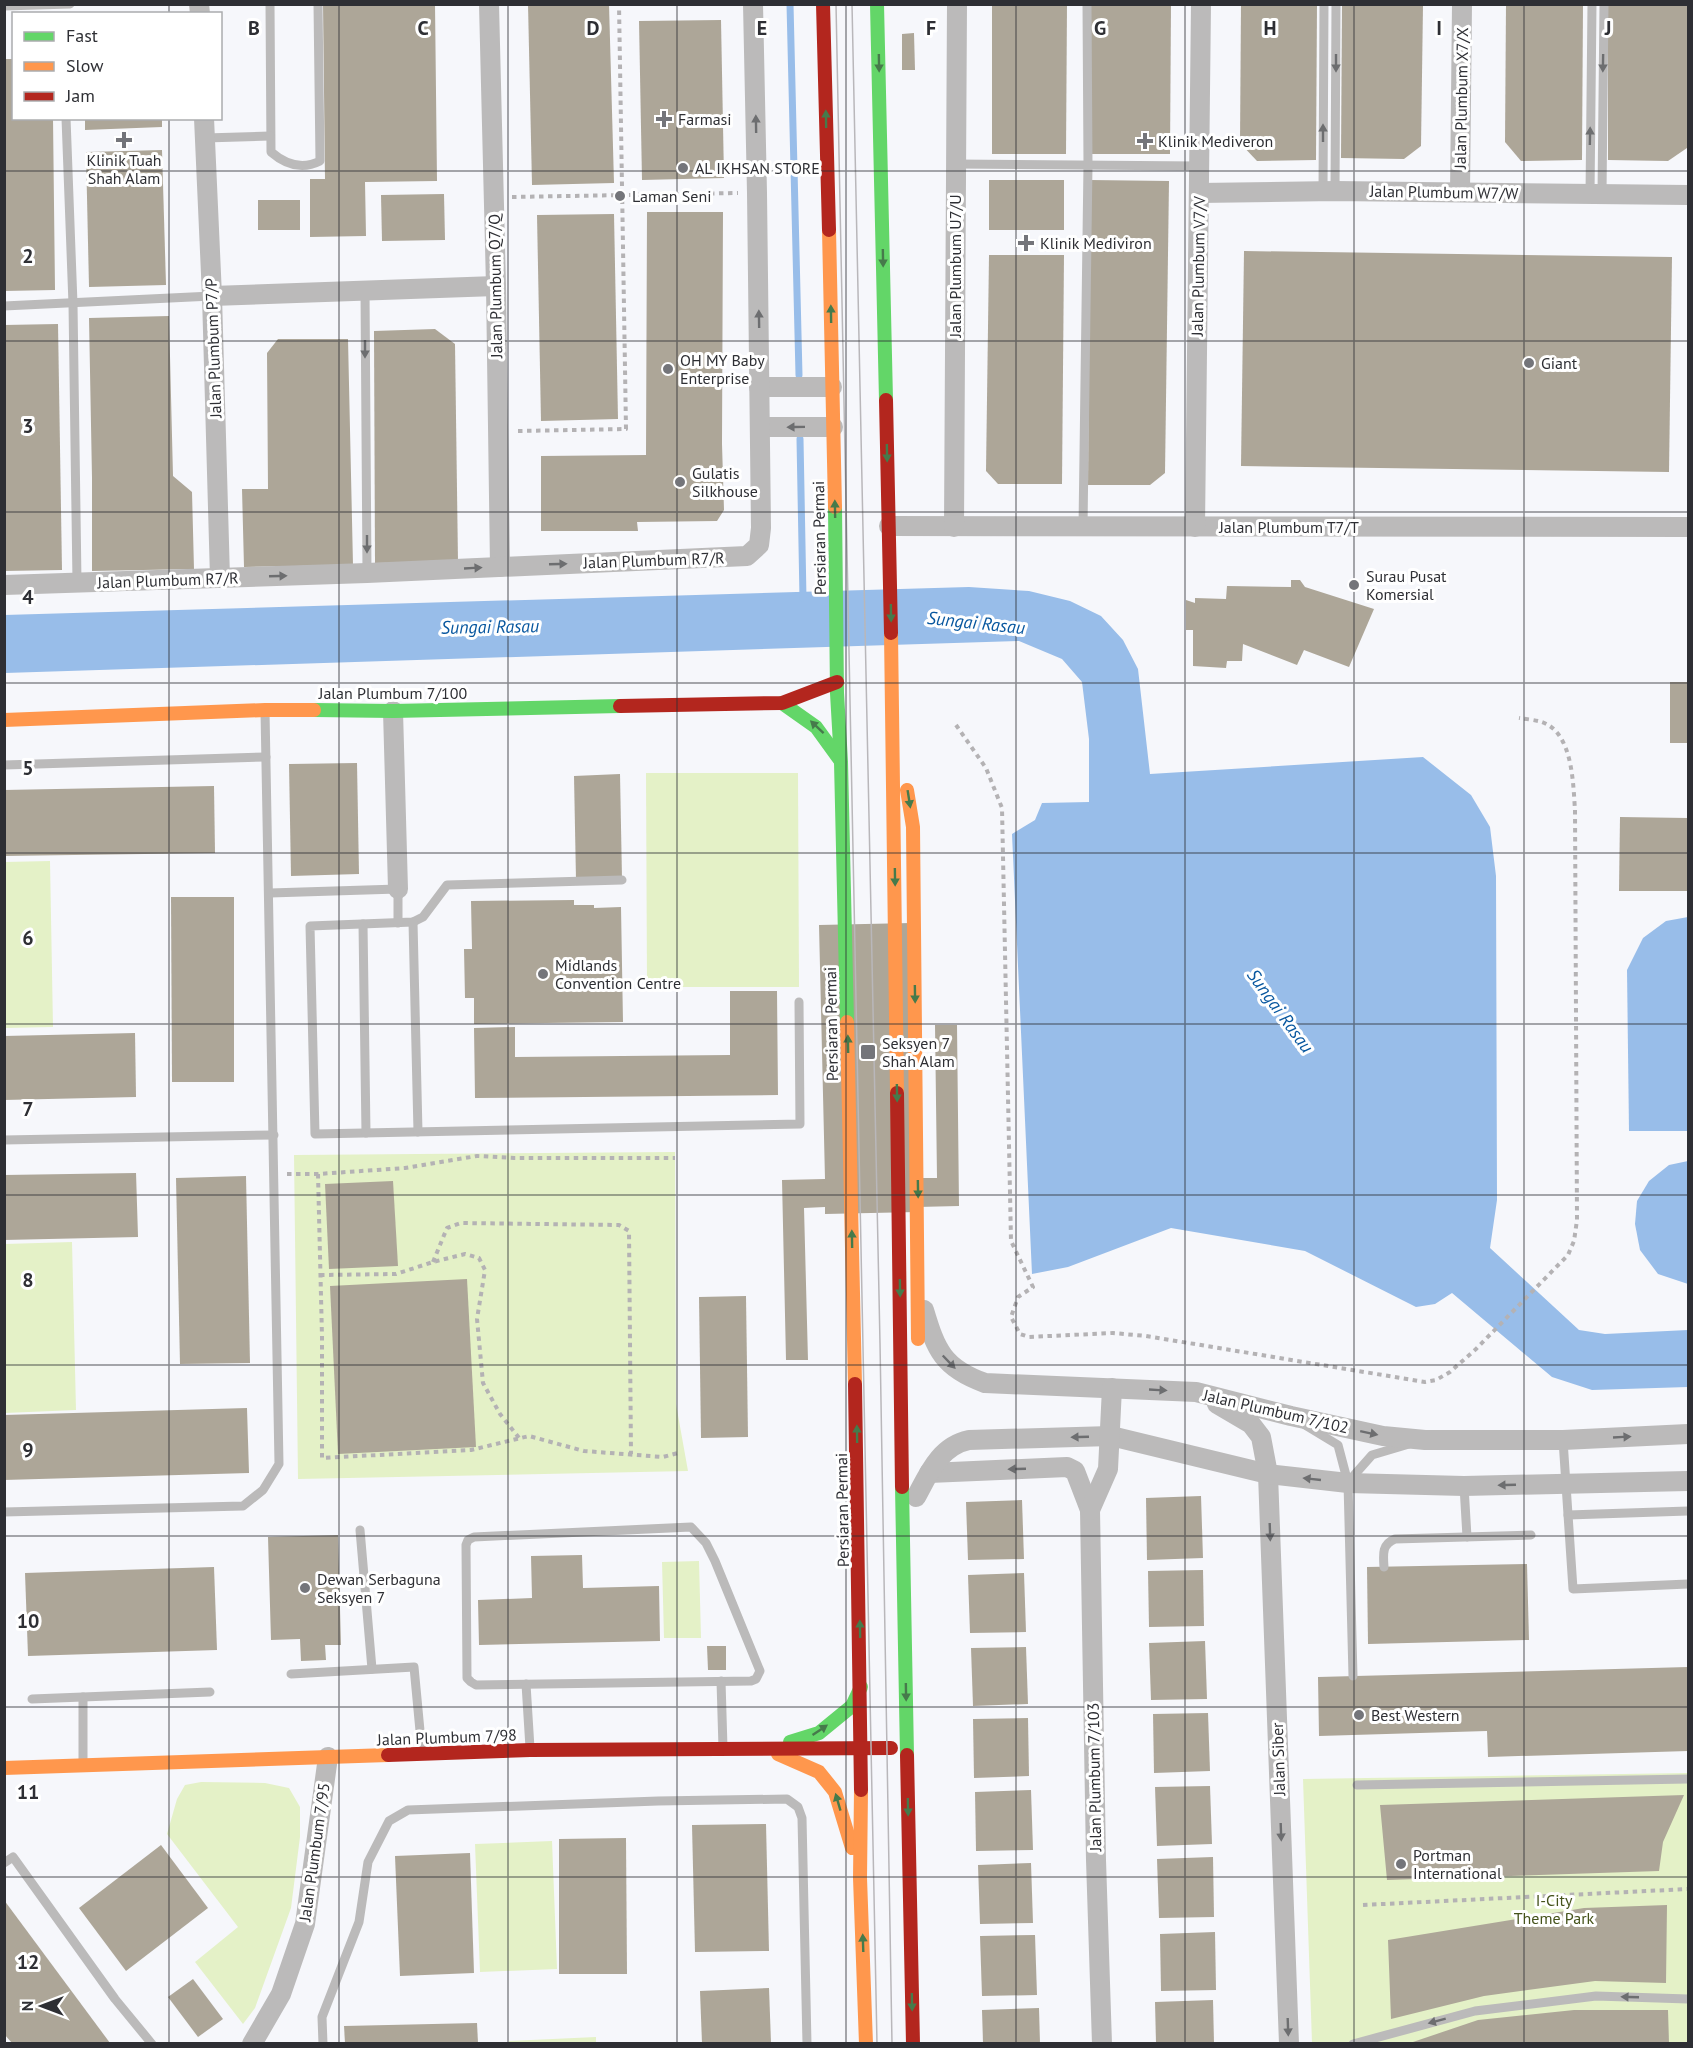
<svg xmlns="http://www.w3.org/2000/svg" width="1693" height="2048" font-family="'PT Sans',sans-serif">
<rect width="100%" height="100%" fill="#f6f7fb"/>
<g fill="#e4f1c7">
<path d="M646 773H798L799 987H647Z"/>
<path d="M50 861 53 1027 5 1028V862Z"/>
<path d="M675 1152 676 1404 688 1471 298 1479 294 1155Z"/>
<path d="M72 1242 76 1410 5 1413V1244Z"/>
<path d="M699 1561 701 1638H664L662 1562Z"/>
<path d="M1688 1773V2043H1312L1303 1779Z"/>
<path d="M201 1782 265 1783 289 1788 300 1807V1837L291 1908 255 2008 243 2024 195 1962 238 1927 167 1834 177 1799 185 1785Z"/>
<path d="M552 1841 557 1969 480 1972 475 1844Z"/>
<path d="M596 2037V2043H509V2041Z"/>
</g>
<g fill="#98bde9">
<path d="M969 587 1029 591 1070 601 1101 616 1123 640 1138 669 1150 774 1423 757 1471 795 1490 827 1496 876 1497 1200 1490 1248 1579 1330 1605 1334 1688 1330V1387L1592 1390 1552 1377 1452 1293 1435 1304 1416 1307 1305 1251 1171 1228 1068 1267 1032 1274 1012 834 1035 820 1042 803 1089 802V739L1082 682 1062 659 1019 641 5 673 4 615Z"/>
<path d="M1688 917V1131H1629L1627 970 1643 938 1666 921Z"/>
<path d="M1688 1161V1284L1658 1274 1640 1250 1635 1224 1637 1201 1649 1181 1669 1165Z"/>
</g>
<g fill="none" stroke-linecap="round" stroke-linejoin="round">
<g stroke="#98bde9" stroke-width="7">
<path d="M790 4 799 375"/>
<path d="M800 439 803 598"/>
</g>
</g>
<g fill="#ada698">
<path d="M323 4H435L437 181 365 182 366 236 310 237V179H325Z"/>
<path d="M528 4H609L614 183 532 185Z"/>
<path d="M992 4H1067L1066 154H992Z"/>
<path d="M1090 4H1171L1170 154H1089Z"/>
<path d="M1241 4H1317L1316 160 1257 161 1240 143Z"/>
<path d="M1506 4H1583L1582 160 1521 161 1505 142Z"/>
<path d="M1608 4H1688L1687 148 1668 161 1608 160Z"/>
<path d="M1342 5H1423L1421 146 1404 159 1341 158Z"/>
<path d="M721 20 724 178 642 180 639 21Z"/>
<path d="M914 33 915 70H902V34Z"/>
<path d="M4 59H14V118H53L55 290 4 291Z"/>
<path d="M85 118H162V127L85 130Z"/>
<path d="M162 150 166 285 89 287 86 152Z"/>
<rect x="989" y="180" width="75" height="50"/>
<path d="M1090 180 1169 181 1165 473 1150 485H1088Z"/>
<path d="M444 194 445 240 382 241 381 195Z"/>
<rect x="258" y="200" width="42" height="30"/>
<path d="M647 212H723L722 444 724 510 717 521 637 522 638 531H541V456L646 455Z"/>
<path d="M614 214 618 419 541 421 537 215Z"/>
<path d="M1244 251 1672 257 1669 472 1241 466Z"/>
<path d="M989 255H1064L1062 484H998L986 471Z"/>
<path d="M169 316 173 476 192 492 194 569 92 571V478L89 318Z"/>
<path d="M58 324 62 570 4 571V325Z"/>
<path d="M435 329 455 344 458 562 375 563 374 331Z"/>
<path d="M278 339H348L353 565 244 567 242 489H268L267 353Z"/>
<path d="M1291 580H1300L1305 587 1374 609 1349 667 1304 650 1297 665 1243 644 1242 661H1227L1226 668 1193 666V630H1186V600L1195 603V598L1226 599 1227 586 1291 587Z"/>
<rect x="1670" y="682" width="18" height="61"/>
<path d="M357 763 359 874 291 876 289 764Z"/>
<path d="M620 774 622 879 576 880 574 776Z"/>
<path d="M214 786 215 853 4 856V790Z"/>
<path d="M1620 817 1688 818V891H1619Z"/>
<path d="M171 897H234V1082H172Z"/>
<path d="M574 900V905H594V908L621 907 623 1022 474 1024V998H465L464 949H472L471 901Z"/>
<path d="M911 923 917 1178H937L935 1025H957L959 1206 917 1207V1212L825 1214V1207L804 1208 808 1360H786L782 1180 825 1179 819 925Z"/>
<path d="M730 991H777L778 1095 475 1098 474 1028 515 1027V1057L730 1055Z"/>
<path d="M135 1033 136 1097 4 1100V1036Z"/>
<path d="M136 1173 138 1237 4 1240V1175Z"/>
<path d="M246 1176 250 1363 180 1364 176 1178Z"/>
<path d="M393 1181 398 1266 329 1269 325 1184Z"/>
<path d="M467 1279 476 1447 338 1454 330 1286Z"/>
<path d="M746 1296 748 1437 701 1438 699 1297Z"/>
<path d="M247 1408 249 1473 4 1480V1415Z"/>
<path d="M1201 1496 1203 1558 1147 1560 1146 1498Z"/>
<path d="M1022 1500 1024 1559 968 1560 966 1502Z"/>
<path d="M338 1535 341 1645H325L326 1660 301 1661 300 1639 271 1640 268 1537Z"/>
<path d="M582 1555 583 1588 659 1586 660 1641 479 1645 478 1600 532 1598 531 1556Z"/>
<path d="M1527 1564 1529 1640 1368 1644 1367 1567Z"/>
<path d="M214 1567 217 1650 28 1656 25 1573Z"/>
<path d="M1203 1570 1204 1626 1149 1627 1148 1571Z"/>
<path d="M1024 1573 1026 1632 970 1633 968 1575Z"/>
<path d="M1205 1641 1207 1699 1151 1700 1149 1643Z"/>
<path d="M707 1646H726V1670H708Z"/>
<path d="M1026 1647 1028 1704 973 1706 971 1648Z"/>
<path d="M1688 1667V1751L1488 1757 1487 1731 1319 1736 1318 1677Z"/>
<path d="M1208 1713 1210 1771 1154 1773 1153 1714Z"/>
<path d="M1028 1718 1029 1776 974 1778 973 1719Z"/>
<path d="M1210 1786 1212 1844 1157 1846 1155 1787Z"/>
<path d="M1031 1790 1033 1850 976 1851 975 1792Z"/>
<path d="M1684 1795 1663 1842 1659 1871 1387 1880 1380 1805Z"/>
<path d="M766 1824 769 1951 695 1952 692 1825Z"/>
<path d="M626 1838 627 1974H559V1839Z"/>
<path d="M161 1845 208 1908 126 1971 79 1908Z"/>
<path d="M470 1853 474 1973 400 1976 395 1856Z"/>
<path d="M1213 1857 1214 1917 1159 1918 1157 1859Z"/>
<path d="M1031 1863 1033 1923 980 1924 978 1865Z"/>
<path d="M4 1900 110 2043H12L4 2034Z"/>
<path d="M1667 1905 1666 1983 1595 1981 1484 1996 1391 2019 1388 1940 1584 1908Z"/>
<path d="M1215 1932 1216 1990 1161 1991 1160 1934Z"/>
<path d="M1035 1935 1037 1995 982 1996 980 1936Z"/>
<path d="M193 1979 223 2019 198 2037 168 1997Z"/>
<path d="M769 1988 771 2043H702L700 1991Z"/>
<path d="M1213 2000 1214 2043H1156L1155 2002Z"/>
<path d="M1039 2008 1040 2043H983L982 2010Z"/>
<path d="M1574 2010H1668L1669 2043H1410L1478 2020Z"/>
<path d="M477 2023 478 2043H345L344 2026Z"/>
</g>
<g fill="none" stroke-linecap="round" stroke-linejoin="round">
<g stroke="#b4b2b4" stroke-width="4" stroke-dasharray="4.5 4.5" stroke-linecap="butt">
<path d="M512 197 738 193"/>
<path d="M518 431 626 429 619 4"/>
<path d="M956 725 986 768 1002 808 1011 1241 1033 1287 1018 1297 1011 1317 1020 1334 1029 1337 1113 1333 1146 1336 1425 1382 1436 1380 1450 1372 1476 1349 1568 1255 1574 1241 1577 1220 1575 810C1573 783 1573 733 1542 722 1535 720 1526 719 1519 718"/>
<path d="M287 1174H318L405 1168 477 1156 514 1158H675"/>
<path d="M318 1174 322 1337V1458L471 1450 529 1436 584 1451 663 1457 678 1453"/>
<path d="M433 1262 447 1228 461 1223 619 1225 629 1231 631 1454"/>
<path d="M320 1275 396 1274 433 1262 465 1254 479 1258 485 1270 477 1319 483 1383 500 1414 520 1439"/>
<path d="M1363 1905 1688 1889"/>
</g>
<g stroke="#bbbaba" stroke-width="9">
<path d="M270 4 271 152C286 165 302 170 320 161L318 4"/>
<path d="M4 6 70 4"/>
<path d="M66 118 73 304 77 582"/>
<path d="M205 138 270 136"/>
<path d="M956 164 1199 166"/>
<path d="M1323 191 1324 4"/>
<path d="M1335 191 1336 4"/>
<path d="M1602 194 1604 4"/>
<path d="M1590 195 1592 4"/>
<path d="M365 290 367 573"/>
<path d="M4 306 212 296"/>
<path d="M1083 527 1088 165 1087 4"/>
<path d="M4 765 266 757"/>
<path d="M622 880 447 885 423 917 413 922 310 926 315 1134 800 1124 799 1002"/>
<path d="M270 893 398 889V923"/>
<path d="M413 922 418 1132"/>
<path d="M363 924 366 1133"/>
<path d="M4 1140 274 1135"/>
<path d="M1305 1425 1338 1445 1348 1483 1353 1676"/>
<path d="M1563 1440 1573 1589 1688 1584"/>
<path d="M1349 1481 1372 1455 1409 1444"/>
<path d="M1464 1486 1467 1537"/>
<path d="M4 1512 243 1506 263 1490 279 1464 265 711"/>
<path d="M1568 1515 1688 1511"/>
<path d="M691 1527 706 1543 715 1561 760 1671 756 1679 751 1681 476 1685 471 1682 467 1678 466 1545 468 1540 474 1537Z"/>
<path d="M360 1530 372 1669"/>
<path d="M1384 1567C1383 1554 1382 1544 1395 1539L1531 1535"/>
<path d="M291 1674 414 1667 422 1752"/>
<path d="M721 1681 723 1748"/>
<path d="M526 1684 530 1748"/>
<path d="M83 1697V1763"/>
<path d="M32 1699 210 1692"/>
<path d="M1357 1785 1688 1779"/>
<path d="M4 1863 13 1857 115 1999 152 2044"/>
<path d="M323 2044 322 2017 359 1922 368 1862 389 1821 408 1810 658 1801 787 1799 798 1807 802 1818 807 2044"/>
<path d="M1353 2044 1475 2011 1596 1996 1688 1999"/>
</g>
<g stroke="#bbbaba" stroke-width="20">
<path d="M199 4 200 14"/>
<path d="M489 4 496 286 500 567"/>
<path d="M204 118 212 296 220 578"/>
<path d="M1460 192 1462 4"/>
<path d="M1199 193 1335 191 1688 195"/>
<path d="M212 296 496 286"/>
<path d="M759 387H832"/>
<path d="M760 427H833"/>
<path d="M889 526 1688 527"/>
<path d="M954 527 957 4"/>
<path d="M1195 527 1201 4"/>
<path d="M4 585 367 573 747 556 759 545 761 528 757 193 753 4"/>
<path d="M393 711 398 889"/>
<path d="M924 1310C936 1350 943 1368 985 1383L1196 1392 1291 1416 1383 1436 1425 1440H1563L1688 1434"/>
<path d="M1217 1404 1251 1424 1261 1437 1268 1474 1289 2044"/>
<path d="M929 1473 1067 1467 1075 1471 1090 1510 1096 1860 1102 2044"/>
<path d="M916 1497C929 1473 940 1446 969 1440L1111 1436 1268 1474 1348 1483 1464 1486 1688 1481"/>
<path d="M1090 1510 1108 1469 1112 1388"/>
<path d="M252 2044 281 1994 305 1924 328 1757"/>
</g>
<g stroke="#63d668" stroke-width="14">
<path d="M877 4 886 400"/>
<path d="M835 507 837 693 841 762 847 1022"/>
<path d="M782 703 816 727 840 760"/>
<path d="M314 710 393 711 620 706"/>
<path d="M902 1487 907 1755"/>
<path d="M790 1742 819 1733 852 1706 861 1687"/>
</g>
<g stroke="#ff974d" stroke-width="14">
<path d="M829 230 835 507"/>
<path d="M891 633 897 1093"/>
<path d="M4 720 265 710H314"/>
<path d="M907 790 913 827 918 1339"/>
<path d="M847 1022 855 1384"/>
<path d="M778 1754 819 1772 835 1792 852 1848"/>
<path d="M4 1768 388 1755"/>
<path d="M861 1790 860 1878 866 2044"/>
</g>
<g stroke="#b3261e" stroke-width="14">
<path d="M823 4 829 230"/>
<path d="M886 400 891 633"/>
<path d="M620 706 782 703 837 682"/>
<path d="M897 1093 902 1487"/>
<path d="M855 1384 861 1790"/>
<path d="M388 1755 530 1750 891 1748"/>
<path d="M907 1755 913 2044"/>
</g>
<g stroke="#b9b7ba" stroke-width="1.5">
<path d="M836 4 877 2044"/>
<path d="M852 4 880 1343 892 2044"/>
</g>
</g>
<defs><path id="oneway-solid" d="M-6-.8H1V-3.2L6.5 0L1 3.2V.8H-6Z" transform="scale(1.5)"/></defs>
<g fill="#467a4b">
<use href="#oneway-solid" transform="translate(879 63) rotate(89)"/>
<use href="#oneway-solid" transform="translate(826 119) rotate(-91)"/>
<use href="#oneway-solid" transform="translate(883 258) rotate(89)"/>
<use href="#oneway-solid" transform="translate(831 314) rotate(-91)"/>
<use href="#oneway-solid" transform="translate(887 453) rotate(89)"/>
<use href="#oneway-solid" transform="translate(835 509) rotate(-91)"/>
<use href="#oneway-solid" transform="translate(891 613) rotate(89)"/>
<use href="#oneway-solid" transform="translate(817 727) rotate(-137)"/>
<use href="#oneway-solid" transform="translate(909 799) rotate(81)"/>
<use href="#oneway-solid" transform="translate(895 877) rotate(89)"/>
<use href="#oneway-solid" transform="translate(915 994) rotate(89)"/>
<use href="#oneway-solid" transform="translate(848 1044) rotate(-91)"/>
<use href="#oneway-solid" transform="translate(897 1093) rotate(89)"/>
<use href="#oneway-solid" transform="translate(918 1189) rotate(89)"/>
<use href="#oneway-solid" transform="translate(852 1239) rotate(-91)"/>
<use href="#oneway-solid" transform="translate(900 1288) rotate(89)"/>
<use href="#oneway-solid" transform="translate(857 1434) rotate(-91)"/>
<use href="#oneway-solid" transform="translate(860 1629) rotate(-91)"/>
<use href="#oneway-solid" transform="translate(906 1692) rotate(89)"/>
<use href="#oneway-solid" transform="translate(820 1730) rotate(-34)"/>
<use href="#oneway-solid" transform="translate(838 1802) rotate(-106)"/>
<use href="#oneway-solid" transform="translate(908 1807) rotate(89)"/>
<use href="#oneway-solid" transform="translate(863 1943) rotate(-92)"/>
<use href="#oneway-solid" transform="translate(912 2002) rotate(89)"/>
</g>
<g fill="#6d6e70">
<use href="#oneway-solid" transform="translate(1336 63) rotate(90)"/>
<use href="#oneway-solid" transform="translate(1603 63) rotate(91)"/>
<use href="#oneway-solid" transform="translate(756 124) rotate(-91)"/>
<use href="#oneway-solid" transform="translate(1323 133) rotate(-90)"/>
<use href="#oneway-solid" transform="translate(1590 136) rotate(-89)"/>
<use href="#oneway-solid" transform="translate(759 319) rotate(-91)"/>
<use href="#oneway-solid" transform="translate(365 349) rotate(90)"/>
<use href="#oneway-solid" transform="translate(796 427) rotate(179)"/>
<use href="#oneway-solid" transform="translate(367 544) rotate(90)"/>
<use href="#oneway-solid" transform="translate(558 564) rotate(-2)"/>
<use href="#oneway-solid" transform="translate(473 568) rotate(-3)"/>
<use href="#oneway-solid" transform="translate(278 576) rotate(-2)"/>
<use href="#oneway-solid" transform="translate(949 1362) rotate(46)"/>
<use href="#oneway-solid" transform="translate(1158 1390) rotate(3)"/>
<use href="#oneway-solid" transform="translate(1369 1433) rotate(12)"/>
<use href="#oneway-solid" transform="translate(1080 1437) rotate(178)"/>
<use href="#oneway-solid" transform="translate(1622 1437) rotate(-3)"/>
<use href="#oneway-solid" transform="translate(1017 1469) rotate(178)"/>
<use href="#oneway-solid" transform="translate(1312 1479) rotate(-174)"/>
<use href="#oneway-solid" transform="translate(1507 1485) rotate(178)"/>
<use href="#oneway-solid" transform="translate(1270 1532) rotate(88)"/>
<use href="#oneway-solid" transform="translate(1281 1832) rotate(88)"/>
<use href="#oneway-solid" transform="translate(1630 1997) rotate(-178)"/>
<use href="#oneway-solid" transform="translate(1437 2021) rotate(165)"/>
<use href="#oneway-solid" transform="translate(1288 2027) rotate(88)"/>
</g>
<path fill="none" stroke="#2e2f34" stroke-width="1.5" stroke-opacity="0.55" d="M169 4V14M339 4V2044M508 4V2044M677 4V2044M846 4V2044M1016 4V2044M1185 4V2044M1354 4V2044M1524 4V2044M169 118V2044M4 171H1688M4 341H1688M4 512H1688M4 683H1688M4 853H1688M4 1024H1688M4 1195H1688M4 1365H1688M4 1536H1688M4 1707H1688M4 1877H1688"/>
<g fill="#74757a" stroke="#fff" stroke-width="2">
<path d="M661 110h6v6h6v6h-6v6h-6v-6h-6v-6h6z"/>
<path d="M121 131h6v6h6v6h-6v6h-6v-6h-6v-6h6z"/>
<path d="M1142 132h6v6h6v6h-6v6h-6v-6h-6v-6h6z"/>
<circle cx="683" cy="168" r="6"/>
<circle cx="620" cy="196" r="6"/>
<path d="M1023 234h6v6h6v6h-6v6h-6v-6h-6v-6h6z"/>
<circle cx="1529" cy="363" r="6"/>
<circle cx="668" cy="369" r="6"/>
<circle cx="680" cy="482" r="6"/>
<circle cx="1354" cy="585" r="6"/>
<circle cx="543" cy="974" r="6"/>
<rect x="860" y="1044" width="16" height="16" rx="3"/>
<circle cx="305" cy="1588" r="6"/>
<circle cx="1359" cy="1715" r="6"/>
<circle cx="1401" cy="1864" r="6"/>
</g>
<g text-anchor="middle" stroke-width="6" stroke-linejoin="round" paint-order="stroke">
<g font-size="16" fill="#2e2f34" stroke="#fff">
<text transform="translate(1461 98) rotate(-89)" y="6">Jalan Plumbum X7/X</text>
<text transform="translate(1444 192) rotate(1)" y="6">Jalan Plumbum W7/W</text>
<text transform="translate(955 266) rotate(-90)" y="6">Jalan Plumbum U7/U</text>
<text transform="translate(1198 266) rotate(-89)" y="6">Jalan Plumbum V7/V</text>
<text transform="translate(495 286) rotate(-91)" y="6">Jalan Plumbum Q7/Q</text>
<text transform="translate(213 348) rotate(-92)" y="6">Jalan Plumbum P7/P</text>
<text x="1289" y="533">Jalan Plumbum T7/T</text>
<text transform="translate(819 538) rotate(-91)" y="6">Persiaran Permai</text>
<text transform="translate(654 560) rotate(-2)" y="6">Jalan Plumbum R7/R</text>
<text transform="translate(168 580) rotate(-2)" y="6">Jalan Plumbum R7/R</text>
<text x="393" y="699">Jalan Plumbum 7/100</text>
<text transform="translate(831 1024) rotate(-91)" y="6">Persiaran Permai</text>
<text transform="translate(1276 1411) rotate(13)" y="6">Jalan Plumbum 7/102</text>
<text transform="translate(842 1510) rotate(-91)" y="6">Persiaran Permai</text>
<text transform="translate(447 1737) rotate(-2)" y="6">Jalan Plumbum 7/98</text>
<text transform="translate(1278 1759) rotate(-92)" y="6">Jalan Siber</text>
<text transform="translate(1094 1777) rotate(-91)" y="6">Jalan Plumbum 7/103</text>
<text transform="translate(314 1852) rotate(-82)" y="6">Jalan Plumbum 7/95</text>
</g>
<g font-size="16" fill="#2e2f34" stroke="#fff" text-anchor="start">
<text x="678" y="125">Farmasi</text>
<text x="1158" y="147">Klinik Mediveron</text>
<text x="124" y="166" text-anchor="middle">Klinik Tuah<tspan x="124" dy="18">Shah Alam</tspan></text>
<text x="695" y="174">AL IKHSAN STORE</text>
<text x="632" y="202">Laman Seni</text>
<text x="1040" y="249">Klinik Mediviron</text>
<text x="680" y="366">OH MY Baby<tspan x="680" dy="18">Enterprise</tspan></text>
<text x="1541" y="369">Giant</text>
<text x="692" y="479">Gulatis<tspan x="692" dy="18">Silkhouse</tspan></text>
<text x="1366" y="582">Surau Pusat<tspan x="1366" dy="18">Komersial</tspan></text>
<text x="555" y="971">Midlands<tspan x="555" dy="18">Convention Centre</tspan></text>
<text x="882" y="1049">Seksyen 7<tspan x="882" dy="18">Shah Alam</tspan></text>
<text x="317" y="1585">Dewan Serbaguna<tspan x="317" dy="18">Seksyen 7</tspan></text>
<text x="1371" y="1721">Best Western</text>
<text x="1413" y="1861">Portman<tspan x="1413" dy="18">International</tspan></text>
</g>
<g font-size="16" fill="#45531b" stroke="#fff">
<text x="1554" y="1906">I-City<tspan x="1554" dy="18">Theme Park</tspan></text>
</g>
<g font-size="18" font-style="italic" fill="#08579f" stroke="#fff">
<text transform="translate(976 623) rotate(6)" y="6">Sungai Rasau</text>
<text transform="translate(490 627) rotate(-1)" y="6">Sungai Rasau</text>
<text transform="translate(1280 1011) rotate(54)" y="6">Sungai Rasau</text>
</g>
</g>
<g font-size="20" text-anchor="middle" font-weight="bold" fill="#2e2f34" stroke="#fff" stroke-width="6" stroke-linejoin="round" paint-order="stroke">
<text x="254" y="35">B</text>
<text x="423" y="35">C</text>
<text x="593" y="35">D</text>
<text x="762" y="35">E</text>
<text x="931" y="35">F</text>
<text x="1100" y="35">G</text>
<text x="1270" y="35">H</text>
<text x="1439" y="35">I</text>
<text x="1608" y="35">J</text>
<text x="28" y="263">2</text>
<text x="28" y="433">3</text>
<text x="28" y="604">4</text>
<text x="28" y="775">5</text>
<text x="28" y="945">6</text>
<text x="28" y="1116">7</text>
<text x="28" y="1287">8</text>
<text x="28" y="1457">9</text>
<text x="28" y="1628">10</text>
<text x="28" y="1799">11</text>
<text x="28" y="1969">12</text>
</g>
<rect width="1693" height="2048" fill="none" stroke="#2e2f34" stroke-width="12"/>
<rect x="12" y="12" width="210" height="108" fill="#ffffff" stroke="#abacae" stroke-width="1.5"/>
<rect x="24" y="32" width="30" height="9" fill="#63d668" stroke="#abacae" stroke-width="1.5"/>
<text x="66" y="42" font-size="18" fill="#2e2f34">Fast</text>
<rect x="24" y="62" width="30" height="9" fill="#ff974d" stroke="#abacae" stroke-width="1.5"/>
<text x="66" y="72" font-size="18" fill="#2e2f34">Slow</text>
<rect x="24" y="92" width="30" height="9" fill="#b3261e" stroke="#abacae" stroke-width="1.5"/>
<text x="66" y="102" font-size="18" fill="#2e2f34">Jam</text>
<g transform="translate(42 2006) rotate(270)" stroke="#ffffff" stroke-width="4.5" paint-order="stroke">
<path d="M0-4.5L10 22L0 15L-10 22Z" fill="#2e2f34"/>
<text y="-9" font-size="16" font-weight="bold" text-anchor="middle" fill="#2e2f34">N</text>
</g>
</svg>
